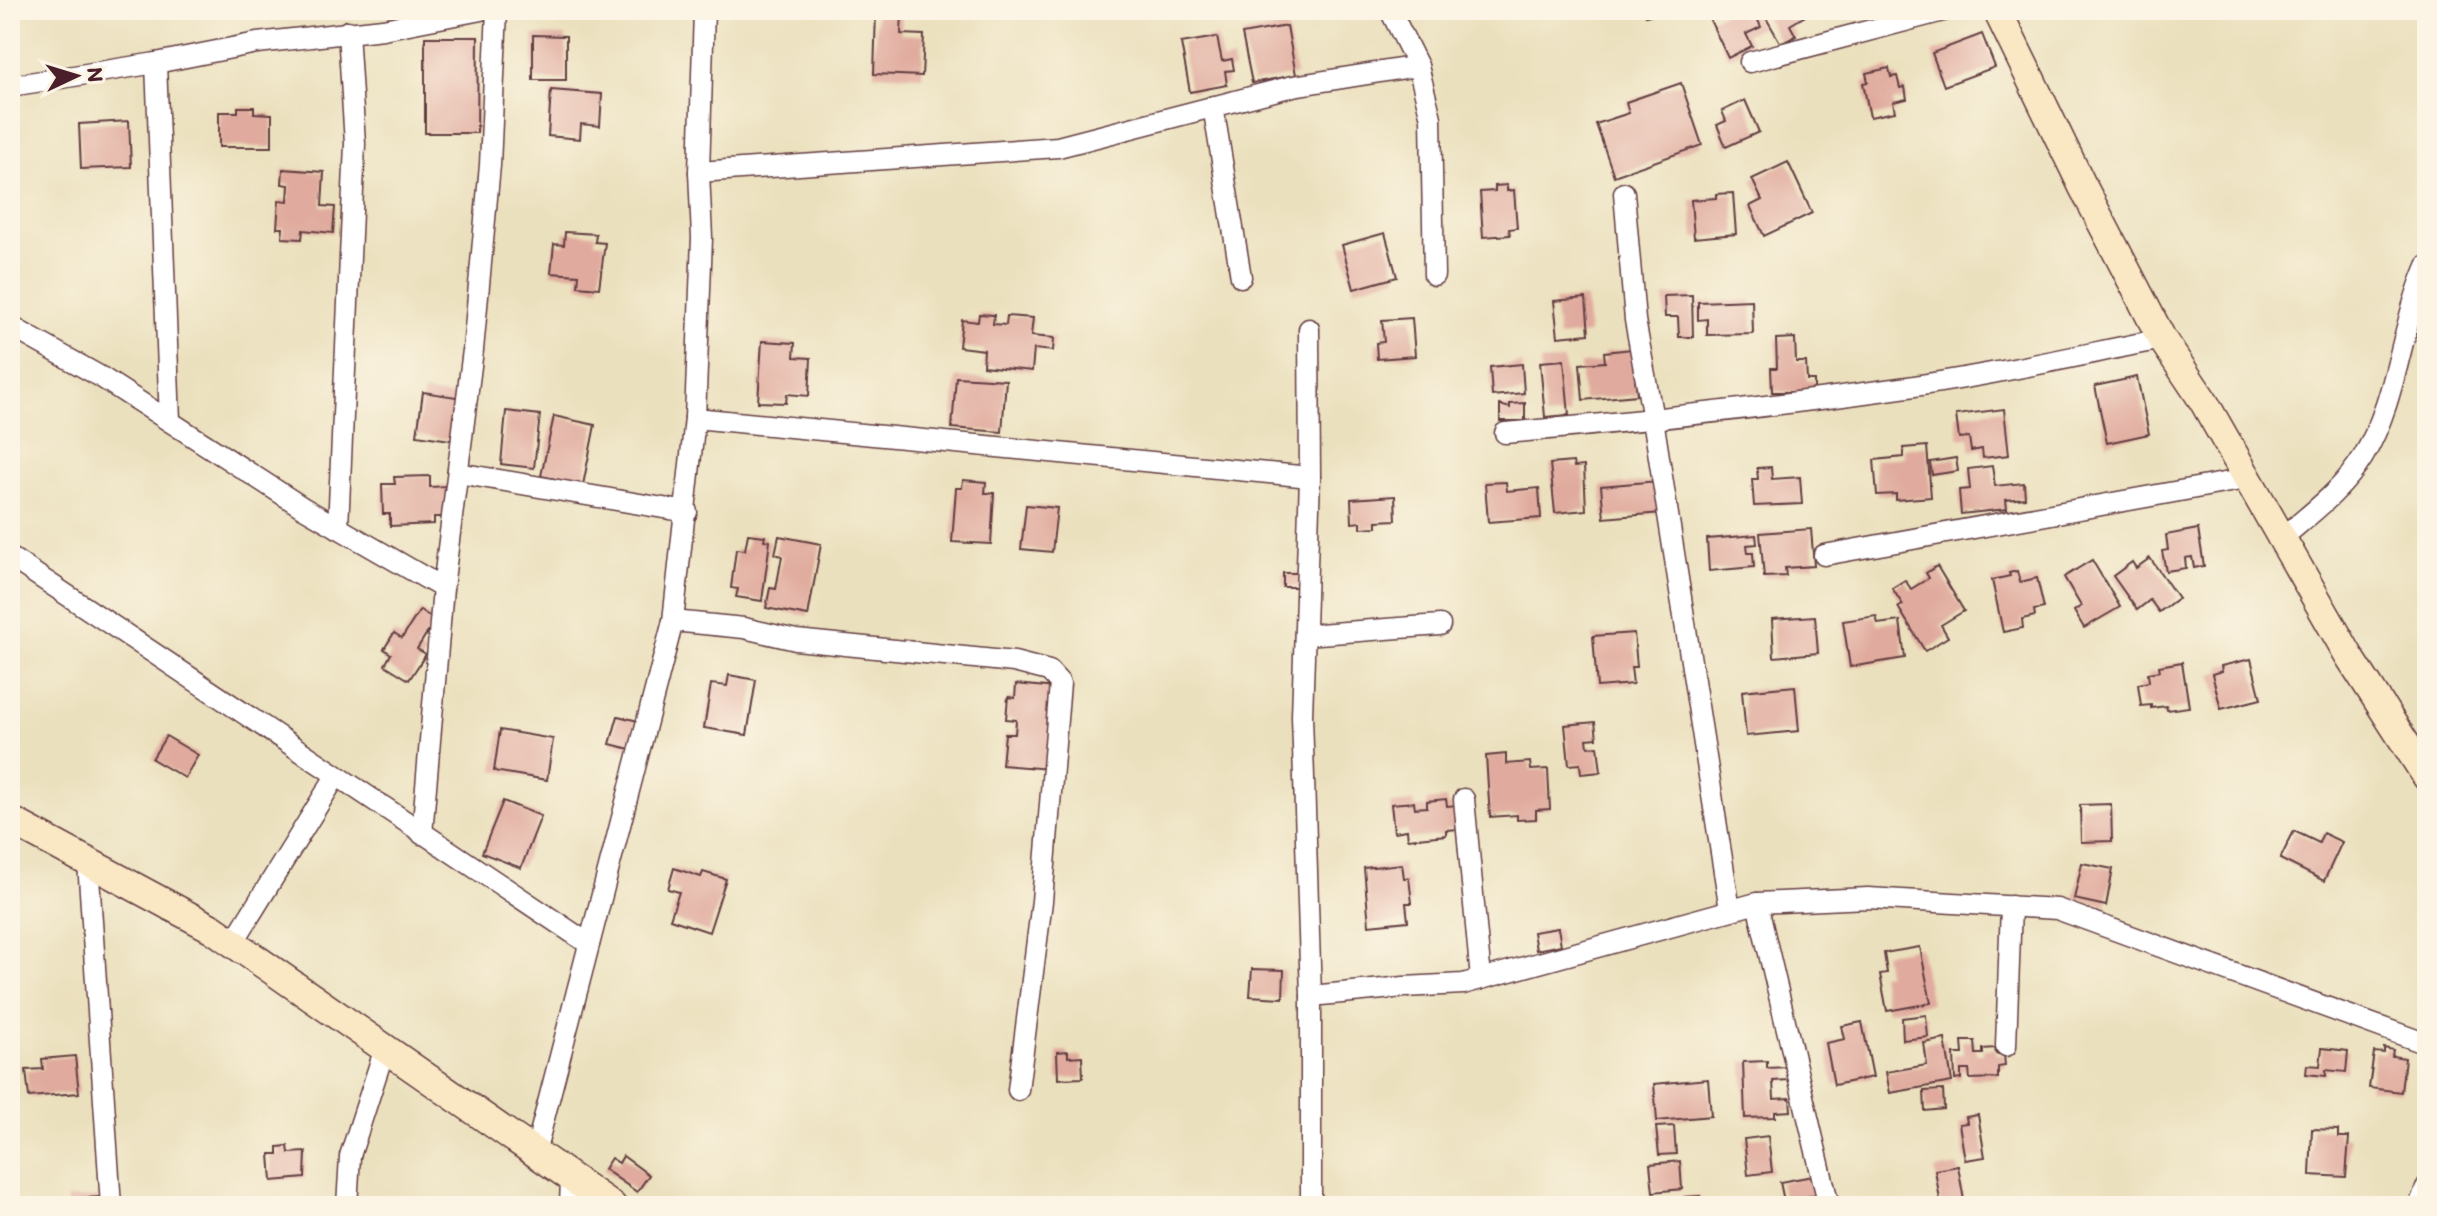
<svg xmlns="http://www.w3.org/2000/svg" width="2437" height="1216" font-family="Itim,sans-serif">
<rect width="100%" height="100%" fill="#fcf5e5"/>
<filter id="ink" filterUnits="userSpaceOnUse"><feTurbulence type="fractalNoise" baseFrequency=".0125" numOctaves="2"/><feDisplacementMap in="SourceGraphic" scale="16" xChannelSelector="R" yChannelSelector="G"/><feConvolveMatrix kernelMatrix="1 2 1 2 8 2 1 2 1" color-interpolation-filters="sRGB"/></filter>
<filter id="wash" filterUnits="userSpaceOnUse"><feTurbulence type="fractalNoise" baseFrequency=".006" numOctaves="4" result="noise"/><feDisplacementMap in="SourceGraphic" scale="32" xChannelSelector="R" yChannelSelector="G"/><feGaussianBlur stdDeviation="1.8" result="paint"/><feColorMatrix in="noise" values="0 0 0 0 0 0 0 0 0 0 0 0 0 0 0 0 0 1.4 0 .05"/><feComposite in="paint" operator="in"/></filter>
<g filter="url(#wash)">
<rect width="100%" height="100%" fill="#ebe0bd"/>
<g id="blocks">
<g fill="#e0ab9e">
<path d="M1644 10H1664V11L1646 16Z"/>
<path d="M1730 10H1740L1743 16 1754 11 1761 27 1746 34 1752 46 1728 58 1710 20Z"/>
<path d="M1764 10H1802L1805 16 1790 25 1796 36 1781 44 1762 11Z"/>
<path d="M876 12 902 13 901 34 924 35 922 76 874 74Z"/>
<path d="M1287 26 1296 75 1252 83 1242 34Z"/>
<path d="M1982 34 1995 67 1944 86 1932 53Z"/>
<path d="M533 35 566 36V80H533Z"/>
<path d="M425 37H478L477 133H425Z"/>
<path d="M1217 37 1222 61 1232 59 1234 70 1225 71 1227 85 1190 92 1181 43Z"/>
<path d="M1889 68 1891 77 1897 76 1900 88 1905 87 1907 99 1893 102 1895 112 1870 117 1863 83 1868 82 1866 73Z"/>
<path d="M1681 83 1702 145 1614 176 1596 124 1629 113 1626 102Z"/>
<path d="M551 90 602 94 600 126 581 124 580 139 548 136Z"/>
<path d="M1745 100 1759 132 1726 147 1717 125 1726 121 1722 111Z"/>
<path d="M238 107H254V113L272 114V147H219V112H238Z"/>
<path d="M129 121 131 167 81 169 79 124Z"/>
<path d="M1788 162 1812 213 1764 236 1750 206 1762 200 1752 179Z"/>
<path d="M283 169 324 172 322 206 335 207 333 233 303 230 302 239 282 238 283 228H277L279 200 288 201 289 185 282 184Z"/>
<path d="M1507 185V191L1514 190 1517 228 1509 229 1510 235 1483 237 1480 192 1495 191V186Z"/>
<path d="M1733 193 1736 234 1694 238 1691 200 1716 198V194Z"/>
<path d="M565 232 596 234 595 242 605 243 599 288 578 286 579 275 551 273 554 244 564 245Z"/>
<path d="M1385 233 1397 277 1354 289 1342 245Z"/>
<path d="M1692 295 1693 337H1679L1678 317H1665L1664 296Z"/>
<path d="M1586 298 1589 334 1558 337 1554 301Z"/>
<path d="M1752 300 1753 334 1707 335V319L1698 320V302Z"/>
<path d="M979 314 994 315 993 324 1006 325 1007 316 1033 318 1031 336 1054 338 1053 351 1034 349 1032 371 983 366 984 350 959 347 962 320 978 322Z"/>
<path d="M1412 318 1415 356 1377 359 1376 343 1384 342 1382 320Z"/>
<path d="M1795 338 1796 362H1806L1807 380H1814V392H1772L1771 368H1777L1776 339Z"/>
<path d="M762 341 795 343 794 357 811 358 809 396 787 394 786 403 758 402Z"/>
<path d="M1632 349 1637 395 1583 400 1580 364 1605 362 1604 352Z"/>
<path d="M1564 360 1569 415 1545 417 1540 362Z"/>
<path d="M1522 364 1524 393 1492 396 1490 367Z"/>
<path d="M956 377 1006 380 1002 432 952 428Z"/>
<path d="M2137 377 2149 434 2107 443 2095 386Z"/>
<path d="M423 392 463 398 457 441 417 435Z"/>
<path d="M1525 403V421H1500V405L1510 408V404Z"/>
<path d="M2004 409 2009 455 1983 458 1982 449 1971 451 1969 437 1959 438 1956 415Z"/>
<path d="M506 411 540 415 534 468 501 464Z"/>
<path d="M554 416 595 425 583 485 541 476Z"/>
<path d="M1927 446 1931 497 1896 500V494L1877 495 1874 460 1904 457 1903 448Z"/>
<path d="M1956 458 1958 471 1932 475 1930 462Z"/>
<path d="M1573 462 1574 467 1584 466 1586 510 1555 513 1550 464Z"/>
<path d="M1992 466 1995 486 2024 483 2025 498 2006 500 2007 509 1961 514 1959 490 1970 489 1968 469Z"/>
<path d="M1771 467 1772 479 1800 477 1802 504 1754 506 1752 479H1758L1757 468Z"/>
<path d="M430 476V487L448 486 449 517H434V524L390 526V514H383L382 484H395L394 477Z"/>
<path d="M963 480 986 482 985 493H994L991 544 952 542 956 488H962Z"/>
<path d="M1658 481 1661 513 1604 518 1601 486Z"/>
<path d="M1506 482 1507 491 1539 488 1541 518 1488 522 1485 483Z"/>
<path d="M1395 496 1396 520 1377 521V527L1361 528V522L1352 523 1351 499Z"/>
<path d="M1026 505 1057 508 1052 552 1021 549Z"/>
<path d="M1811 529 1814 566 1785 568 1786 576 1764 577 1760 533Z"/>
<path d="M2198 529 2204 566 2194 568 2192 557 2185 558 2186 568 2166 571 2162 551 2168 550 2166 535Z"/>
<path d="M748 534 765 536 764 540 770 541 762 601 736 597 738 589 731 588 736 549 745 550Z"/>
<path d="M1756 535 1757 544 1747 545 1748 553H1753L1754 567 1709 571 1707 539Z"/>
<path d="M779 536 821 544 808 616 766 608 770 588 776 589 782 556 775 554Z"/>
<path d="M2150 558 2178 598 2159 612 2150 600 2137 610 2113 576 2132 562 2136 568Z"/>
<path d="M2092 560 2120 607 2084 628 2074 611 2081 606 2064 577Z"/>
<path d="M1937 566 1964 611 1941 625 1948 637 1925 651 1898 607 1903 605 1892 588 1905 580 1911 589 1929 578 1926 573Z"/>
<path d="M2017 571 2020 582 2037 578 2044 608 2034 610 2035 616 2022 619 2023 628 2003 632 1992 580 2010 576 2009 573Z"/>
<rect x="1283" y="573" width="23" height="14"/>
<path d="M420 610 435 620 417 649 426 654 409 680 385 665 391 654 384 649 394 633 402 638Z"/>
<path d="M1815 616 1818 653 1774 657 1772 619Z"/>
<path d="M1876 616 1878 624 1900 621 1905 658 1850 667 1843 621Z"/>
<path d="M1634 633 1637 667H1631L1633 684 1597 687 1593 636Z"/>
<path d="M2251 659 2261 699 2221 709 2212 674 2222 671 2221 666Z"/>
<path d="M2182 662 2189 707 2167 710 2166 706 2151 708V705L2141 706 2138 684 2149 682 2148 673 2160 671 2159 666Z"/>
<path d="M729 675 756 680 747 735 704 728 711 684 727 686Z"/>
<path d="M1016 684 1056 688 1050 769 1002 765 1005 734H1015L1016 720 1006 719 1008 697 1015 698Z"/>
<path d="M1795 686 1799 731 1746 736 1742 691Z"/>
<path d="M618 716 638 721 630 749 610 744Z"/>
<path d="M1595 722 1597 738 1587 739 1588 747 1598 746 1601 772 1581 774 1580 764 1569 765 1565 725Z"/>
<path d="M500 730 553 739 547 780 494 771Z"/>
<path d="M166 736 198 755 185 778 152 759Z"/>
<path d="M1506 754V764L1530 762 1531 770 1548 769 1550 809 1536 810V819L1517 820V815L1490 817 1486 756Z"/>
<path d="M1446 799 1447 806 1457 805 1459 829 1446 830V835L1408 839 1407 830 1394 832 1391 804 1414 802 1415 808 1427 807V801Z"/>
<path d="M503 801 541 816 521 868 482 853Z"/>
<path d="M2111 804 2112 841 2081 842 2080 805Z"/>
<path d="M2294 831 2319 843 2323 833 2342 842 2324 881 2280 859Z"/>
<path d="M2082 863 2113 869 2106 906 2074 899Z"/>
<path d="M1402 864 1404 878H1409L1412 903H1406L1408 921 1369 925 1364 868Z"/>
<path d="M674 868 701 877 703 872 726 879 709 932 670 919 679 892 668 889Z"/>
<path d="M1558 928 1561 945 1536 950 1533 932Z"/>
<path d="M1920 947 1931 1003 1887 1011 1880 974 1887 973 1884 953Z"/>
<path d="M1252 969 1284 970 1283 998 1250 996Z"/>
<path d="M1926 1015 1928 1037 1903 1040 1902 1018Z"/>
<path d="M1862 1022 1873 1077 1834 1085 1826 1043 1845 1039 1842 1026Z"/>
<path d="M1945 1039 1952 1082 1890 1093 1886 1072 1927 1065 1924 1043Z"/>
<path d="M1962 1041H1975L1976 1054H1983V1049L1995 1048 1996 1054H2004L2005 1066 1998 1067V1078L1970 1079 1969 1070H1961V1079L1955 1080 1954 1054H1963Z"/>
<path d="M2322 1048 2348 1051 2346 1072 2326 1070V1076L2306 1074 2307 1065 2320 1066Z"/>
<path d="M2384 1048 2393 1050 2392 1056 2405 1058 2401 1092 2369 1088 2374 1052 2384 1053Z"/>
<path d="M1068 1051V1057L1082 1056 1083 1078 1058 1079 1057 1052Z"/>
<path d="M75 1056 79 1093 29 1097 26 1070 43 1069 42 1059Z"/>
<path d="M1767 1061V1068L1788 1067 1789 1080 1773 1081 1774 1099 1790 1098 1791 1111 1775 1112V1117L1745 1118 1743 1062Z"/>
<path d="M1708 1079 1711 1116 1657 1121 1654 1084Z"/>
<path d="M1943 1090 1944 1109 1925 1111 1924 1091Z"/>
<path d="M1978 1115 1985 1157 1965 1160 1959 1124 1967 1123 1966 1117Z"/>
<path d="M1674 1126 1676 1154 1659 1155 1656 1127Z"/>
<path d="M2312 1129 2338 1130V1137H2349L2346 1177 2310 1175Z"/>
<path d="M1768 1136 1772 1172 1748 1175 1744 1139Z"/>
<path d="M288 1146 289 1153 306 1152 305 1178 272 1181 270 1154H278V1147Z"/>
<path d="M623 1156 649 1175 637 1192 604 1169 611 1158 619 1163Z"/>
<path d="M1680 1161 1682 1189 1653 1192 1650 1164Z"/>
<path d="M1958 1166 1965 1206H1941L1935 1170Z"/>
<path d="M1813 1176 1817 1195 1784 1201 1780 1182Z"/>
<path d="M1700 1196V1206H1685L1684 1197Z"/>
<path d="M101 1197V1206H67V1199Z"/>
<path d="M2186 1200V1206H2121V1204Z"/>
</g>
</g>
</g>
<g filter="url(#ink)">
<use href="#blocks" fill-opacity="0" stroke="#623c41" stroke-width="2"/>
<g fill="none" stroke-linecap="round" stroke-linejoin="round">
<defs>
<g id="street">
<path d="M1390 10 1418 66 1431 118 1434 275"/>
<path d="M1750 62 1947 10"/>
<path d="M156 63 170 421"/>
<path d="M10 86 156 63 257 43 383 29 481 10"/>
<path d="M1213 106 1241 277"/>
<path d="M699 172 1058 147 1293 86 1418 66"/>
<path d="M1624 193 1635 320 1653 419 1730 910"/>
<path d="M10 326 101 377 302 507 443 588"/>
<path d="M1309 329 1310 477 1302 716 1311 996V1206"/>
<path d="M695 418 1310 477"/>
<path d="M1505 433C1632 422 1760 408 1886 390 1979 378 2071 357 2162 339"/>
<path d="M458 473 687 512"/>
<path d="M338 528 355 144 348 31"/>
<path d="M2281 539C2310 514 2343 490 2363 457 2398 398 2400 328 2427 266"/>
<path d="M1824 555 2246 479"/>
<path d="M10 557 589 944"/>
<path d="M673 621 744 628 796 640 1014 662 1049 671 1060 683 1042 901 1018 1090"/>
<path d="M1305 635 1440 625"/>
<path d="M1464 799 1481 979"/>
<path d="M422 834 443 588 473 350 490 165 497 10"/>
<path d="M88 862 111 1206"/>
<path d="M1757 903 1829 1206"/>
<path d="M233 943 336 776"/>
<path d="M1311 996 1404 987 1463 984 1757 903 1868 898 2057 909 2427 1044"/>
<path d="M2006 1046 2011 906"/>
<path d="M535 1153 673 621 695 418 702 238 699 172 704 10"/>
<path d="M347 1206 350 1156 385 1048"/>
<path d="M570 1206 571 1178"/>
<path d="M2419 1206 2427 1186"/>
</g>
<g id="secondary">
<path d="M1997 10 2082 185 2162 339 2204 402 2349 656 2427 777"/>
<path d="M10 820 213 929 612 1206"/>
</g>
</defs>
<use href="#street" stroke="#623c41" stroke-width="23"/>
<use href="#secondary" stroke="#623c41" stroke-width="31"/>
<use href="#street" stroke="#fff" stroke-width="20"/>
<use href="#secondary" stroke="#fae7c3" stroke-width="28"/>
</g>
</g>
<rect width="2437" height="1216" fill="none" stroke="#fcf5e5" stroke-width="40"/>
<g transform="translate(76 76) rotate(86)" stroke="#fcf5e5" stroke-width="6" paint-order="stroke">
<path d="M0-6L14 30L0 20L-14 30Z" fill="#4a1f2b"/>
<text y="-12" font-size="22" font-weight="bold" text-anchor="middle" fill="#4a1f2b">N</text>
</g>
</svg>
